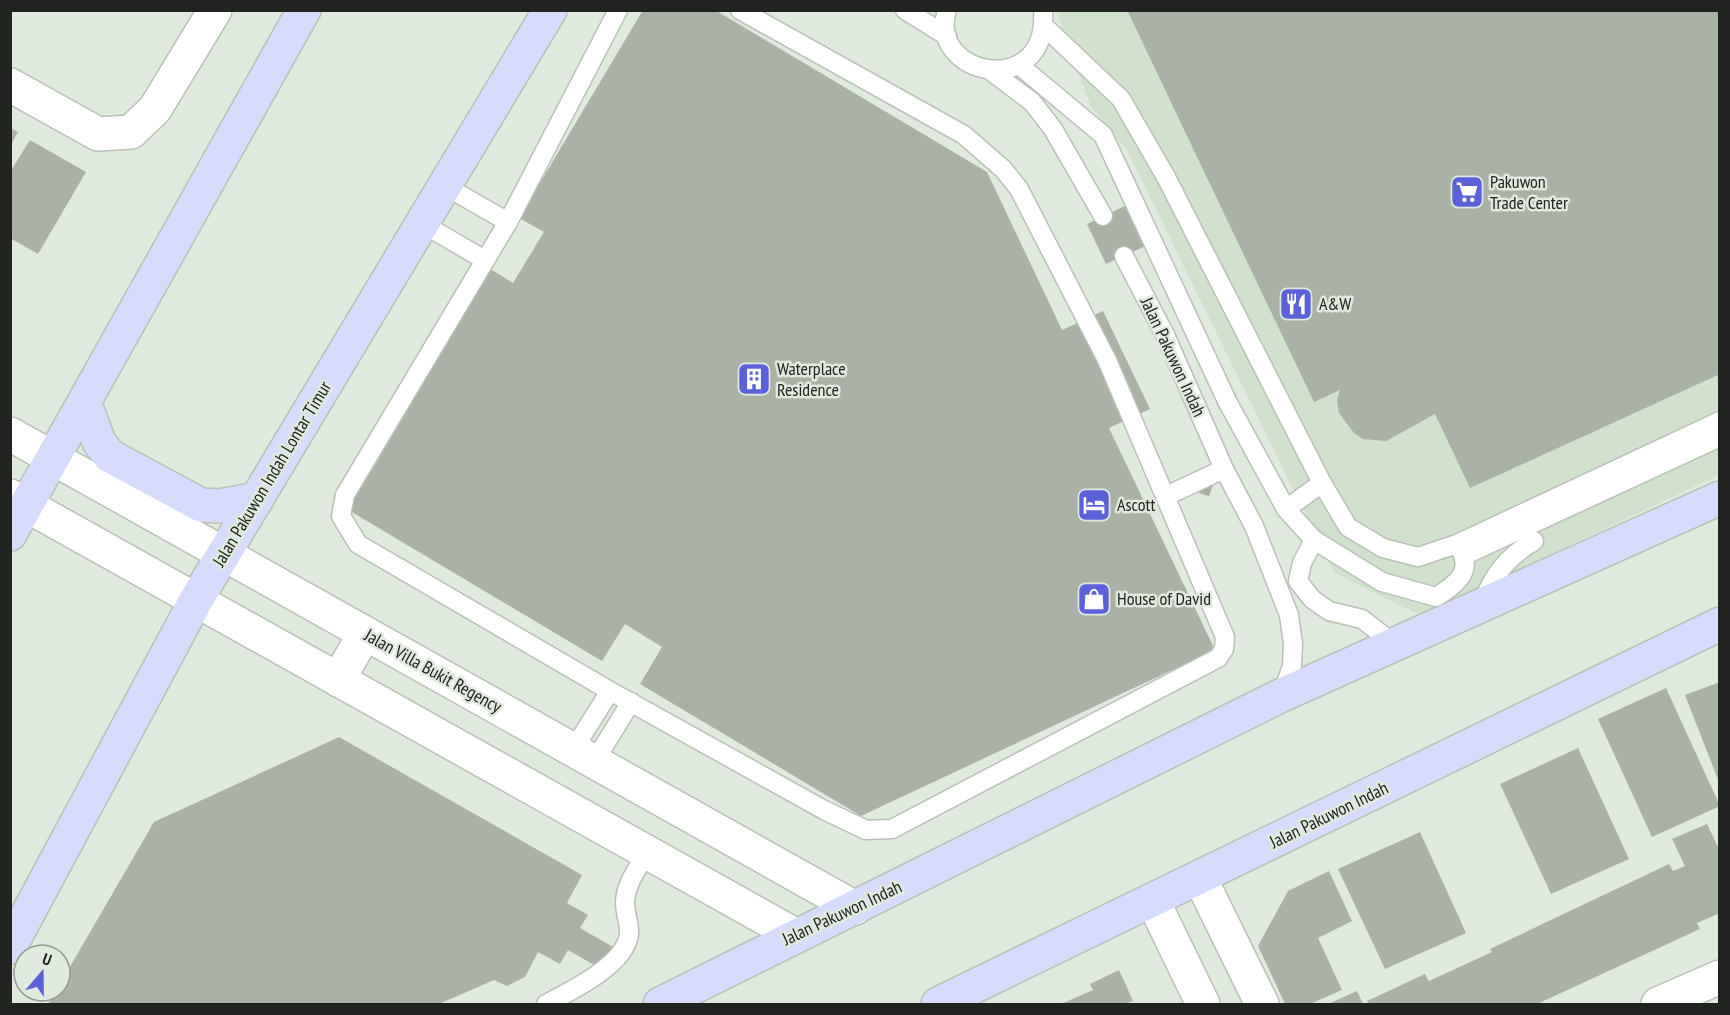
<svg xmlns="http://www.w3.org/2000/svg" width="1730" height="1015" font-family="'PT Sans Narrow',sans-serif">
<rect width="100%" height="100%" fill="#e1eade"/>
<path fill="#d2e0ce" d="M1056 11H1719V475L1421 616 1334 573 1127 150 1091 107Z"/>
<g fill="#aab2a7">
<path d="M643 10H715L987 172 1062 330 1103 311 1150 409 1109 428 1215 650 861 816 640 684 662 647 625 624 602 661 345 508 489 268 513 283 544 232 519 218Z"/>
<path d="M1127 10H1720V374L1470 488 1435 414 1386 441 1363 439 1354 433 1339 413 1337 401 1340 390 1314 402Z"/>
<path d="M10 128 18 132 10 146Z"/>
<path d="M30 140 86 172 38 254 10 238V172Z"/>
<path d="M1129 204 1148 245 1106 264 1087 224Z"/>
<path d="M1203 479 1214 483 1209 496 1199 493Z"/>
<path d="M1720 682V782H1719L1685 695Z"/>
<path d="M1666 688 1720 806 1652 837 1598 719Z"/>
<path d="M339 737 582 875 567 903 588 915 580 928 613 947 601 969 568 950 560 964 538 952 525 977 507 986 494 980 439 1004H48L56 991H60V984L154 822Z"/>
<path d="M1578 748 1629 859 1551 894 1500 784Z"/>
<path d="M1707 824 1720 851V913L1697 923 1700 929 1537 1004H1369L1367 1001 1425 974 1429 981 1492 952 1490 949 1669 864 1673 871 1685 866 1672 839Z"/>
<path d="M1420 832 1466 933 1385 969 1338 869Z"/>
<path d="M1329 871 1352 921 1318 938 1342 990 1310 1004H1285L1258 946 1288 891Z"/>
<path d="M1119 970 1133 1001 1125 1004H1061L1093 990 1090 984Z"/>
<path d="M1357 991 1363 1004H1328Z"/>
</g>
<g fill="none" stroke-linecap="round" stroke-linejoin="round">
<defs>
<g id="lane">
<path d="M618 10 508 222 345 495 341 516 358 544 610 691 824 810 866 830 892 829 1218 658 1224 649 1225 637 1107 360 1019 189 1003 169 964 135 740 10"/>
<path d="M905 10 947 36"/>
<path d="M947 10C926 77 1050 101 1043 10"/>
<path d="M1045 27 1121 99 1166 177 1322 483 1348 527 1383 548 1418 557 1457 544 1720 421"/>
<path d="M1019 65 1103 135 1227 401 1286 509 1314 540 1382 582 1436 597C1459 583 1475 569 1457 544"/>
<path d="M991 71 1032 102 1053 129 1103 216"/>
<path d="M445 186 508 222"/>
<path d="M423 224 485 260"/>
<path d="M1124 256 1166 337 1224 469 1254 526 1289 615 1293 644 1292 666 1282 695"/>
<path d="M1166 496 1224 469"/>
<path d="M1286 509 1322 483"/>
<path d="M1314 540 1302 563 1298 581 1312 599 1329 611 1362 619 1384 636 1392 647"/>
<path d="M1465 555 1720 437"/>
<path d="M1482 604C1493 575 1507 557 1534 541"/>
<path d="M573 750 610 691"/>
<path d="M594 762 631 702"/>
<path d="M546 1004C570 991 624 966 629 935 630 925 625 913 625 903 625 885 638 868 647 852"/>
</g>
<g id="street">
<path d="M10 85 98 134 131 132 155 109 215 10"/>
<path d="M10 434 855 908"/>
<path d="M10 496 795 935"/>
<path d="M338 680 365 633"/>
<path d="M1200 878 1262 1004"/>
<path d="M1153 901 1203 1004"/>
<path d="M1658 1004 1720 977"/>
</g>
<g id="secondary">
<path d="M85 404 99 442 110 456 201 505 220 506 257 499"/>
<path d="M10 534 304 10"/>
<path d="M10 947 196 600 550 10"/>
<path d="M660 1004 1282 695 1720 498"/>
<path d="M938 1004 1720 624"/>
</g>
</defs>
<use href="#lane" stroke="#b8c1b5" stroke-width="21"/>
<use href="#street" stroke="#b8c1b5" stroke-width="36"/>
<use href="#secondary" stroke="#b8c1b5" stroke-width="36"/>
<use href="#lane" stroke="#fff" stroke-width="18"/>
<use href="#street" stroke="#fff" stroke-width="33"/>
<use href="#secondary" stroke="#d7dbfd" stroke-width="33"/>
</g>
<defs>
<symbol id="supermarket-square" viewBox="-11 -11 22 22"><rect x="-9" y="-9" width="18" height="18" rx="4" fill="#5b61d9" stroke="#e1eade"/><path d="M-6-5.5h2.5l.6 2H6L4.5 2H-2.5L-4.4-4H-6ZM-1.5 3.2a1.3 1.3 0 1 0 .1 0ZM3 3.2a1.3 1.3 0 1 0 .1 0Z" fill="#fff"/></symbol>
<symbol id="restaurant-square" viewBox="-11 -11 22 22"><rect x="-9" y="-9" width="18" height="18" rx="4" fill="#5b61d9" stroke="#e1eade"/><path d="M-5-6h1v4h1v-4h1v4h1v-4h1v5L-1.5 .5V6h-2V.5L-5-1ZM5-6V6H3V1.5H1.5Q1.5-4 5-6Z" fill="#fff"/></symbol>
<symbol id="building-square" viewBox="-11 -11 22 22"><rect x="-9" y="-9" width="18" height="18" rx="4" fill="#5b61d9" stroke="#e1eade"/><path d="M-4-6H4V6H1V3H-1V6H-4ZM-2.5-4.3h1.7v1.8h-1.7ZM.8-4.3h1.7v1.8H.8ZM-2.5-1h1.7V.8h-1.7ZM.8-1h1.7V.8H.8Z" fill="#fff"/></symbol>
<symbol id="hotel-square" viewBox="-11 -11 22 22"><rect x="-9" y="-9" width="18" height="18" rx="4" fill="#5b61d9" stroke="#e1eade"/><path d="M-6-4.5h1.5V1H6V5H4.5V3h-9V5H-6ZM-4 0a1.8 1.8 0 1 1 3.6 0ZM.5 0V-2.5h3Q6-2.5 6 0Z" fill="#fff"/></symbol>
<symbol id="shop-square" viewBox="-11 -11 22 22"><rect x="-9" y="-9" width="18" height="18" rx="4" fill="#5b61d9" stroke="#e1eade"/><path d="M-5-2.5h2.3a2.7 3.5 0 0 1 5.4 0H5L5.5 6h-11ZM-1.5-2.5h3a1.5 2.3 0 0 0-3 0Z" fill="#fff"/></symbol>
</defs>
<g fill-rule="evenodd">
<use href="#supermarket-square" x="1448" y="173" width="38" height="38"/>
<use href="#restaurant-square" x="1277" y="285" width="38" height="38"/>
<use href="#building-square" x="735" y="360" width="38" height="38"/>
<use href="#hotel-square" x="1075" y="486" width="38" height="38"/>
<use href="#shop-square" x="1075" y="580" width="38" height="38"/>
</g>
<g text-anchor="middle" stroke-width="5" stroke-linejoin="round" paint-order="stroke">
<g font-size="18" fill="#20231f" stroke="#e1eade" text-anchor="start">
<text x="1490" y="188">Pakuwon<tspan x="1490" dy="21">Trade Center</tspan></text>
<text x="1319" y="310">A&amp;W</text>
<text x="777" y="375">Waterplace<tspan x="777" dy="21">Residence</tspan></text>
<text x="1117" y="511">Ascott</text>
<text x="1117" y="605">House of David</text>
</g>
<g font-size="18" fill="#20231f" stroke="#e1eade">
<text transform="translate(1173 357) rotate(65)" y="6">Jalan Pakuwon Indah</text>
<text transform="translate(272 474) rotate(-59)" y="6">Jalan Pakuwon Indah Lontar Timur</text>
<text transform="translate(433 671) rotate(29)" y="6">Jalan Villa Bukit Regency</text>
<text transform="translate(1329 815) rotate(-26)" y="6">Jalan Pakuwon Indah</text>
<text transform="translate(842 913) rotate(-25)" y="6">Jalan Pakuwon Indah</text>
</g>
</g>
<rect width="1730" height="1015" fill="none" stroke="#20231f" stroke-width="24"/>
<g transform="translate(42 973) rotate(20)"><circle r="28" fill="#e1eade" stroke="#949a92" stroke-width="1.5"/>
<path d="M0-4.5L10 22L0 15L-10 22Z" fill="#5b61d9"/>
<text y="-9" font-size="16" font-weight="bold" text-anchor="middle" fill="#20231f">U</text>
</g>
</svg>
